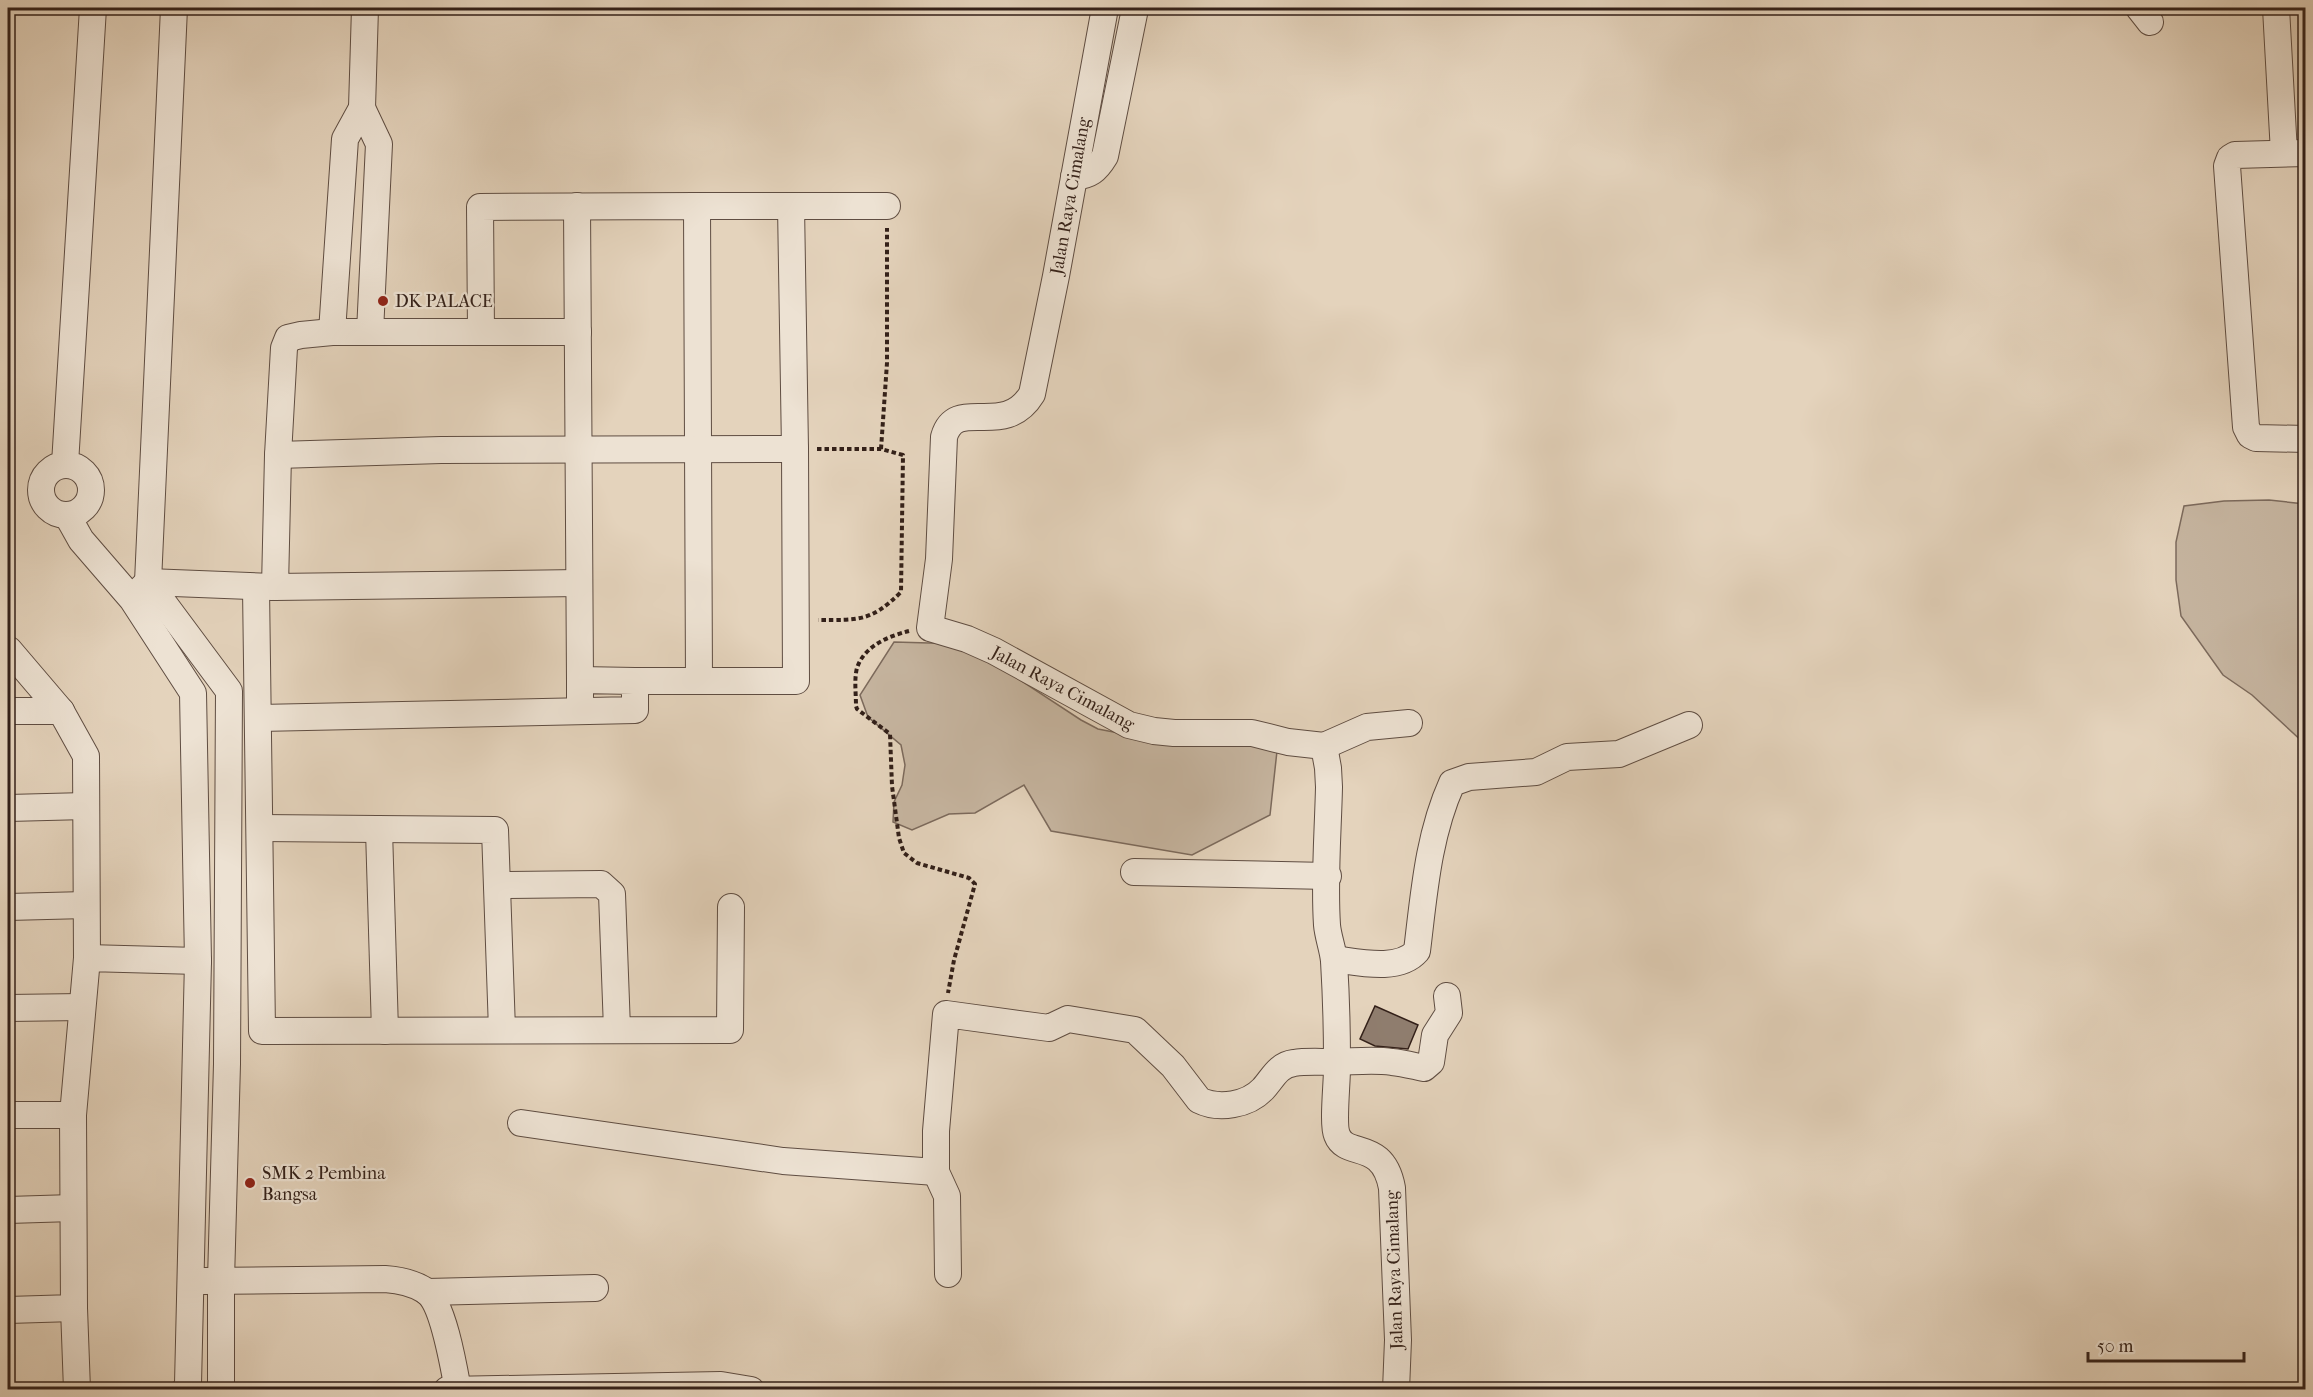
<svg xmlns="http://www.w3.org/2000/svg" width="2313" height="1397" font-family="'IM FELL French Canon',serif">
<rect width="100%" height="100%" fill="#e4d3bc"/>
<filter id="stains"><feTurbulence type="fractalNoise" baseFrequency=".00333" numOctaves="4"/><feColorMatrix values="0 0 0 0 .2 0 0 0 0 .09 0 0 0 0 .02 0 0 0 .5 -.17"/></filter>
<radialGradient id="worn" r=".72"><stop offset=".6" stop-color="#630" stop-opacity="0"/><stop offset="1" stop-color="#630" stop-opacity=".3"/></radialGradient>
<g fill="#c6b5a0" stroke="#7c6a5c" stroke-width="1.5">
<path d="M2269 500 2305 504V744L2252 695 2223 675 2181 616 2176 580V542L2184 506 2224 501Z"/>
<path d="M894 642 965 644 1081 720 1098 729 1160 741 1244 735 1277 751 1270 815 1192 855 1051 831 1024 785 975 813 949 814 912 830 893 822 894 802 902 785 905 765 901 745 868 717 860 695Z"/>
</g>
<path fill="#8f7d6e" stroke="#332019" stroke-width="1.5" d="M1375 1006 1418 1025 1408 1049 1375 1046 1360 1039Z"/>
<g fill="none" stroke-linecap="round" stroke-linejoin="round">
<defs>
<g id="minor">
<path d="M174 8 148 582 229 691 227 1064 221 1280V1385"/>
<path d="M1105 8 1056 276 1032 394C1004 440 956 395 944 437L939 559 930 628 967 639 994 651 1129 725 1154 731 1174 733H1252L1288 742 1324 746 1328 768 1329 787C1328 832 1324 880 1327 925 1328 937 1333 949 1334 961 1336 994 1337 1028 1337 1061 1338 1077 1332 1123 1337 1135 1346 1159 1383 1138 1392 1188L1398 1340 1396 1390"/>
<path d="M2139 8 2150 22"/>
<path d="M2276 8 2284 153"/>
<path d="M362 108 365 8"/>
<path d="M2306 153 2235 155 2230 158 2227 166 2246 427 2250 435 2256 438 2306 439"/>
<path d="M1074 177C1090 175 1096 171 1105 156L1135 9"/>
<path d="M577 206 580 680"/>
<path d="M697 206H887"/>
<path d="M791 206 795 449"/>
<path d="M332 332 345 139 362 108 379 144 370 332"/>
<path d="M481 332 480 207 697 206 699 681"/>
<path d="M578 332H332L301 335 288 338 284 348 278 455 275 587 579 583"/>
<path d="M278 455 441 450 795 449 796 681H635"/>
<path d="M65 464 93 8"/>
<circle cx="66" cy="490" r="25"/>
<path d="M67 515 81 540 132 599 193 693 198 961 188 1384 185 1390"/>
<path d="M256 588 262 1031 730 1030 731 907"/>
<path d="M141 589 148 582 272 587"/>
<path d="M9 650 61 711 86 756 87 958"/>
<path d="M8 711H61"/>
<path d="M259 718 635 710V681L580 680V711"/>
<path d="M1324 746 1367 727 1409 723"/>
<path d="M8 808 86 806"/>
<path d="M260 828 495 830 502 1030"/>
<path d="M379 830 385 1031"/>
<path d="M1134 872 1328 876"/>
<path d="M497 885 601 884 612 894 617 1029"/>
<path d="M8 907 86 905"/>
<path d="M1334 959C1358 962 1399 972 1417 951 1424 894 1428 836 1452 783L1469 777 1536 772 1567 757 1619 754 1689 725"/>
<path d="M8 1008 82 1007"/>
<path d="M8 1115H73"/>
<path d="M521 1123 783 1161 936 1172"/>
<path d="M8 1210 73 1208"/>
<path d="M948 1274 947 1196 936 1172V1131L946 1014 1049 1028 1068 1019 1135 1030 1173 1066 1199 1100C1219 1110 1248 1105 1263 1089 1273 1078 1278 1065 1294 1063 1306 1061 1319 1062 1332 1062 1352 1062 1372 1059 1392 1062 1403 1063 1414 1066 1424 1068L1431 1062 1435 1035 1449 1013 1447 996"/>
<path d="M203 1281 385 1279C399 1280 414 1283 426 1291 443 1303 454 1368 458 1390"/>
<path d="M427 1292 595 1288"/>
<path d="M74 1308 77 1390"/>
<path d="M8 1310 74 1308 73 1115 87 958 198 961"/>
<path d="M447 1390 721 1385 751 1390"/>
</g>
</defs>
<use href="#minor" stroke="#5f4d42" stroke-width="28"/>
<g stroke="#332019" stroke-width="4" stroke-dasharray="4.5 3" stroke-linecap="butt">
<path d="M817 449H881L903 455 901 592C871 622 858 620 818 620"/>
<path d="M881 449 887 363V228"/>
<path d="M909 631C889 636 864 646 857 668 854 679 856 694 856 706L857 709 890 734 892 786 899 838 904 853 917 863 969 878 975 884 954 960 948 993"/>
</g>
<use href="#minor" stroke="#ede2d3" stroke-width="26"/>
</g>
<g fill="#8f2418" stroke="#ede2d3" stroke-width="2">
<circle cx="383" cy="301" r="6"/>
<circle cx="250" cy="1183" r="6"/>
</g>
<g text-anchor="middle" stroke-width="4.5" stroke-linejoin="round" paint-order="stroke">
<g font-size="18" fill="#332019" stroke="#ede2d3">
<text transform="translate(1070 196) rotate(-80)" y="6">Jalan Raya Cimalang</text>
<text transform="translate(1063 688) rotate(28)" y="6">Jalan Raya Cimalang</text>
<text transform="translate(1394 1270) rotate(-92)" y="6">Jalan Raya Cimalang</text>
</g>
<g font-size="18" fill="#332019" stroke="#ede2d3" text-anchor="start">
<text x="395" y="307">DK PALACE</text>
<text x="262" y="1179">SMK 2 Pembina<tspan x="262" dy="21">Bangsa</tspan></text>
</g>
</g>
<rect width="2313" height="1397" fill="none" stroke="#e4d3bc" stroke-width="30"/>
<rect x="9" y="9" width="2295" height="1379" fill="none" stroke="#332019" stroke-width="3"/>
<rect x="15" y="15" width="2283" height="1367" fill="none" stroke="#332019" stroke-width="1.5"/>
<path d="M2088 1352v9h156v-9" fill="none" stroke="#332019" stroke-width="3"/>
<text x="2097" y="1352" font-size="18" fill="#332019" stroke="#ede2d3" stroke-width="4.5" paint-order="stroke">50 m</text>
<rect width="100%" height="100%" filter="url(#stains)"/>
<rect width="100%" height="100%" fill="url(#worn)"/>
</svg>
